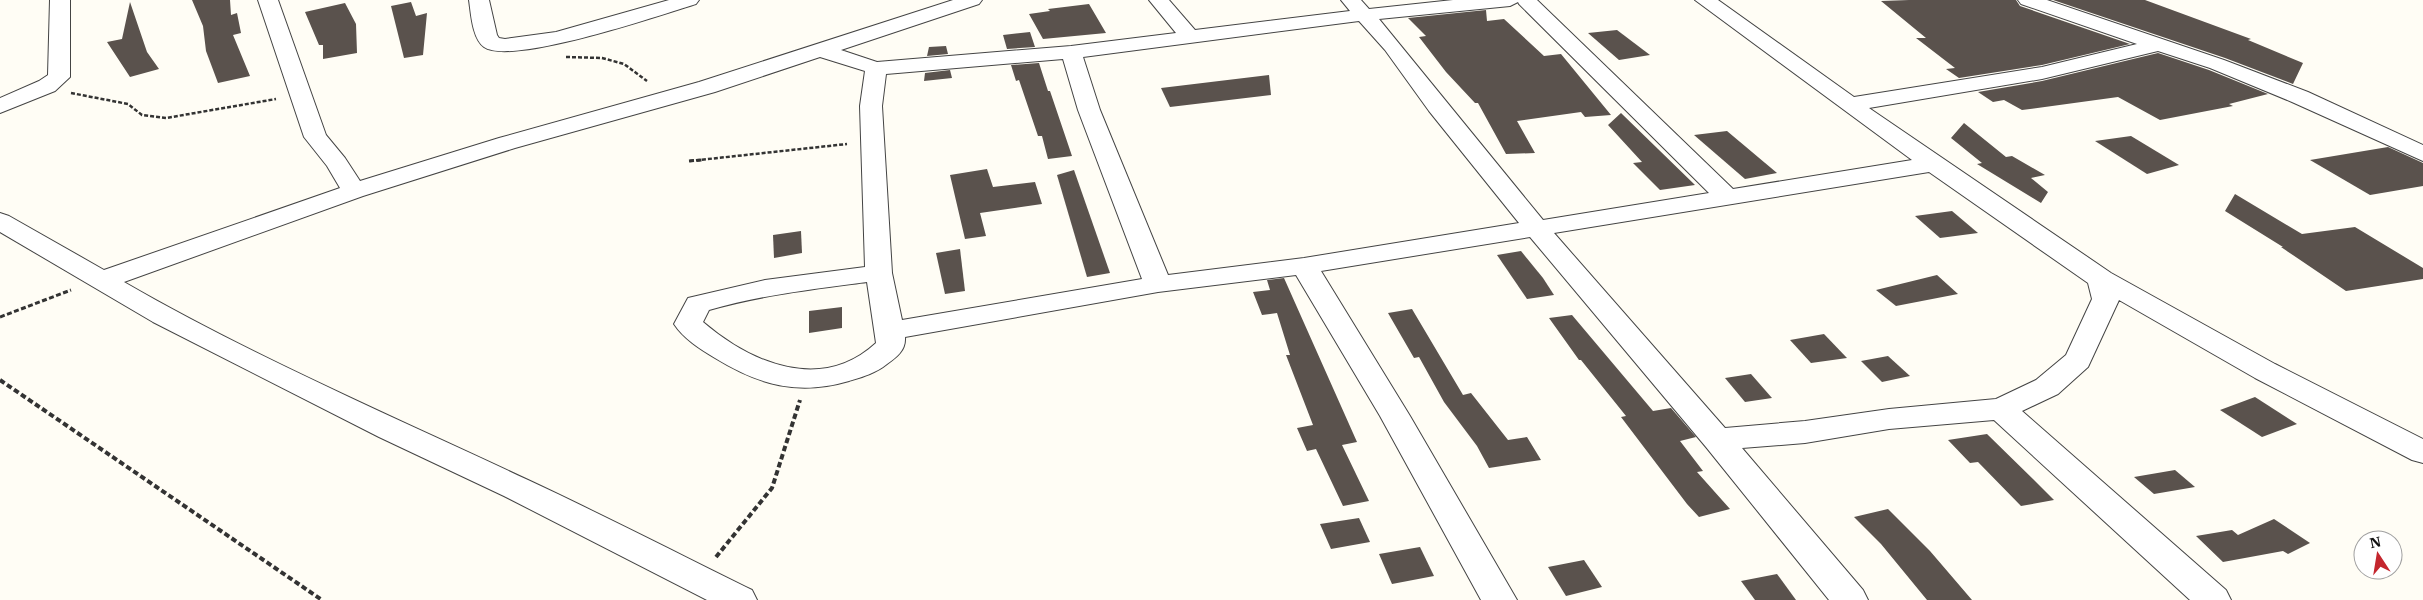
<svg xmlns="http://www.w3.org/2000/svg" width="2423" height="600" font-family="'IBM Plex Serif',serif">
<rect width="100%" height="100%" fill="#fffdf5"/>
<g fill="#5a524d">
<path d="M192 0H230L231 15 237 13 241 33 233 35 250 76 218 83 206 51 203 26Z"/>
<path d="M1909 0H2016L2020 6 2130 44 2042 65 1959 78 1946 69 1955 68 1916 38H1926L1881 1Z"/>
<path d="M2053 0H2145L2251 39 2248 40 2303 63 2293 84 2225 58Z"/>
<path d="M130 2 147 52 159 69 130 77 107 42 122 39Z"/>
<path d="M411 2 416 16 427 13 423 55 404 58 391 6Z"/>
<path d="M345 3 356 24 357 53 323 59V45H319L305 12Z"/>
<path d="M1089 4 1106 33 1043 39 1029 14 1050 11 1048 9Z"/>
<path d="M1486 10 1487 21 1504 19 1544 56 1561 54 1611 115 1585 117 1581 112 1517 121 1535 153 1506 154 1478 103H1475L1446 72 1419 37 1426 36 1408 18Z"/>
<path d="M1617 30 1650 55 1619 60 1588 33Z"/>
<path d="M1030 32 1035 47 1007 49 1003 35Z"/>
<path d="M946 46 948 54 927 56 929 47Z"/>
<path d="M2158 53 2209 70 2268 94 2229 104 2233 106 2160 120 2118 97 2022 110 2004 100 1993 102 1978 92 2042 81Z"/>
<path d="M1039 63 1048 91H1050L1072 156 1048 159 1042 136H1038L1019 80 1016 81 1011 65Z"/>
<path d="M950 70 952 78 924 81 925 73Z"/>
<path d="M1269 75 1271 95 1170 107 1161 88Z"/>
<path d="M1621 113 1695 185 1660 190 1633 163 1642 162 1608 125Z"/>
<path d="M1964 123 2006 157 2012 156 2045 175 2031 178 2048 192 2041 203 1977 164 1982 163 1951 138Z"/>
<path d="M1727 131 1777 173 1745 179 1694 135Z"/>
<path d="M2131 136 2179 165 2147 174 2095 141Z"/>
<path d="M2388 147 2423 163V186L2370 195 2310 160Z"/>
<path d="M987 169 993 187 1035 182 1042 204 980 213 986 236 965 239 950 175Z"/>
<path d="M1074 170 1110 273 1087 277 1057 175Z"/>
<path d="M2235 194 2302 234 2355 227 2423 268V279L2346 291 2281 247H2283L2225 211Z"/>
<path d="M1952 211 1978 233 1940 238 1915 216Z"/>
<path d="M801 231 802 253 774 258 773 235Z"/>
<path d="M960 249 965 291 945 294 936 253Z"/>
<path d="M1521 251 1543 278 1554 295 1527 299 1497 255Z"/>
<path d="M1937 275 1958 294 1896 306 1876 290Z"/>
<path d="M1284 278 1357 442 1342 445 1369 501 1343 506 1316 449 1307 451 1297 428 1313 425 1286 355H1290L1277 313 1262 315 1253 292 1270 290 1267 280Z"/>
<path d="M842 307V328L809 333V311Z"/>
<path d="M1412 309 1463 395 1471 393 1508 440 1527 437 1541 460 1489 468 1477 446 1444 402 1419 357 1414 358 1388 313Z"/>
<path d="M1572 315 1653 411 1671 408 1696 437 1680 441 1703 471 1697 472 1730 509 1699 517 1687 504 1621 417 1626 416 1581 360H1579L1549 318Z"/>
<path d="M1824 334 1847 358 1811 363 1790 340Z"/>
<path d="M1888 356 1910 376 1882 382 1861 361Z"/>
<path d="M1751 374 1772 398 1745 402 1725 378Z"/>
<path d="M2255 397 2297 424 2262 437 2220 410Z"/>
<path d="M1987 434 2034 480 2054 500 2021 506 1978 462 1970 463 1948 440Z"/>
<path d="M2175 470 2195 487 2154 494 2134 477Z"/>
<path d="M1888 509 1930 551 1972 600H1927L1881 544 1854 517Z"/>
<path d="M1359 518 1370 542 1331 549 1320 524Z"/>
<path d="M2274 519 2310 543 2288 554 2283 551 2223 562 2196 536 2232 530 2238 535Z"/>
<path d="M1420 547 1434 576 1392 584 1379 554Z"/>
<path d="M1584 560 1602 587 1566 596 1548 567Z"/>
<path d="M1777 574 1796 600H1755L1741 581Z"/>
</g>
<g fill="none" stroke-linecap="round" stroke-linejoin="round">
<defs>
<g id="minor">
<path d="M50 0H70V77L55 91 0 113V98L39 81 48 75Z"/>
<path d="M258 0H278L326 135 345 158 360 181 499 138 699 82 953 0H982L979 4 841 50 877 62 1071 46 1176 33 1149 0H1169L1195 30 1350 11 1341 0H1361L1369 9 1453 0H1537L1733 189 1912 160 1695 0H1718L1854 97 2042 67 2137 44 2021 4 2018 0H2047L2224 60 2308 92 2423 145V161L2292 102 2210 68 2158 51 2042 79 1869 108 2111 273 2275 364 2423 439V463L2412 460 2255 378 2119 300 2088 367 2058 394 2022 411 2226 590 2231 600H2190L1994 420 1889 429 1805 443 1742 448 1863 590 1868 600H1829L1706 447 1530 237 1321 271 1410 416 1517 600H1481L1380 416 1296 275 1158 292 905 337C906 350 897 357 887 364 876 373 862 377 849 381 798 396 759 385 715 358 700 349 684 339 674 324L688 298 765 280 865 267 860 106 865 71 820 57 715 92 515 148 363 196 124 282C254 357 392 416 528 480 603 515 677 553 752 590L757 600H707L504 496 379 437 153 322 0 232V213L9 216 104 270 340 188 327 166 304 137ZM1518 2 1519 4 1709 193 1543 220 1379 19 1510 6ZM1359 21 1385 50 1429 111 1519 223 1304 258 1168 275 1100 110 1083 57ZM1063 59 1078 110 1142 279 902 320 892 273 882 106 886 74ZM1929 172 2088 283 2092 299 2066 355 2036 380 1996 399 1889 409 1805 421 1725 428 1554 233ZM867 282 876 343C822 393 752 364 703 322L709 310C761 295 814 289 867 282Z"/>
<path d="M469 0H489L497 35 499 38 505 39 556 32 669 0H699L696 4C661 15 511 66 484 47 472 38 471 13 469 0Z"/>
</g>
</defs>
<use href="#minor" stroke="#444" stroke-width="2"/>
<g stroke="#333" stroke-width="2.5" stroke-dasharray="4 2" stroke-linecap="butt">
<path d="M566 57 602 58 624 64 647 81"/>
<path d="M71 93 128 104 142 115 166 118 276 99"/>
<path d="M690 161 847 144"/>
</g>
<g stroke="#333" stroke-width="3" stroke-dasharray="5 2.5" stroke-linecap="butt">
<path d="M689 161 702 160"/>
<path d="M0 317 71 290"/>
</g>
<g stroke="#333" stroke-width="4" stroke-dasharray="5.5 3" stroke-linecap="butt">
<path d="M0 380 322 600"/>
<path d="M716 557 772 488 800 400"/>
</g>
<use href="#minor" fill="#fff" fill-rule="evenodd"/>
</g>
<g transform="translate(2378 555) rotate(348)"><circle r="24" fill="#ffffff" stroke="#a0a0a0"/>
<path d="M0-4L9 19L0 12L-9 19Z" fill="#c4262e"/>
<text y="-8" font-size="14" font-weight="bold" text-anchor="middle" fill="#111111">N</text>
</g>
</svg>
